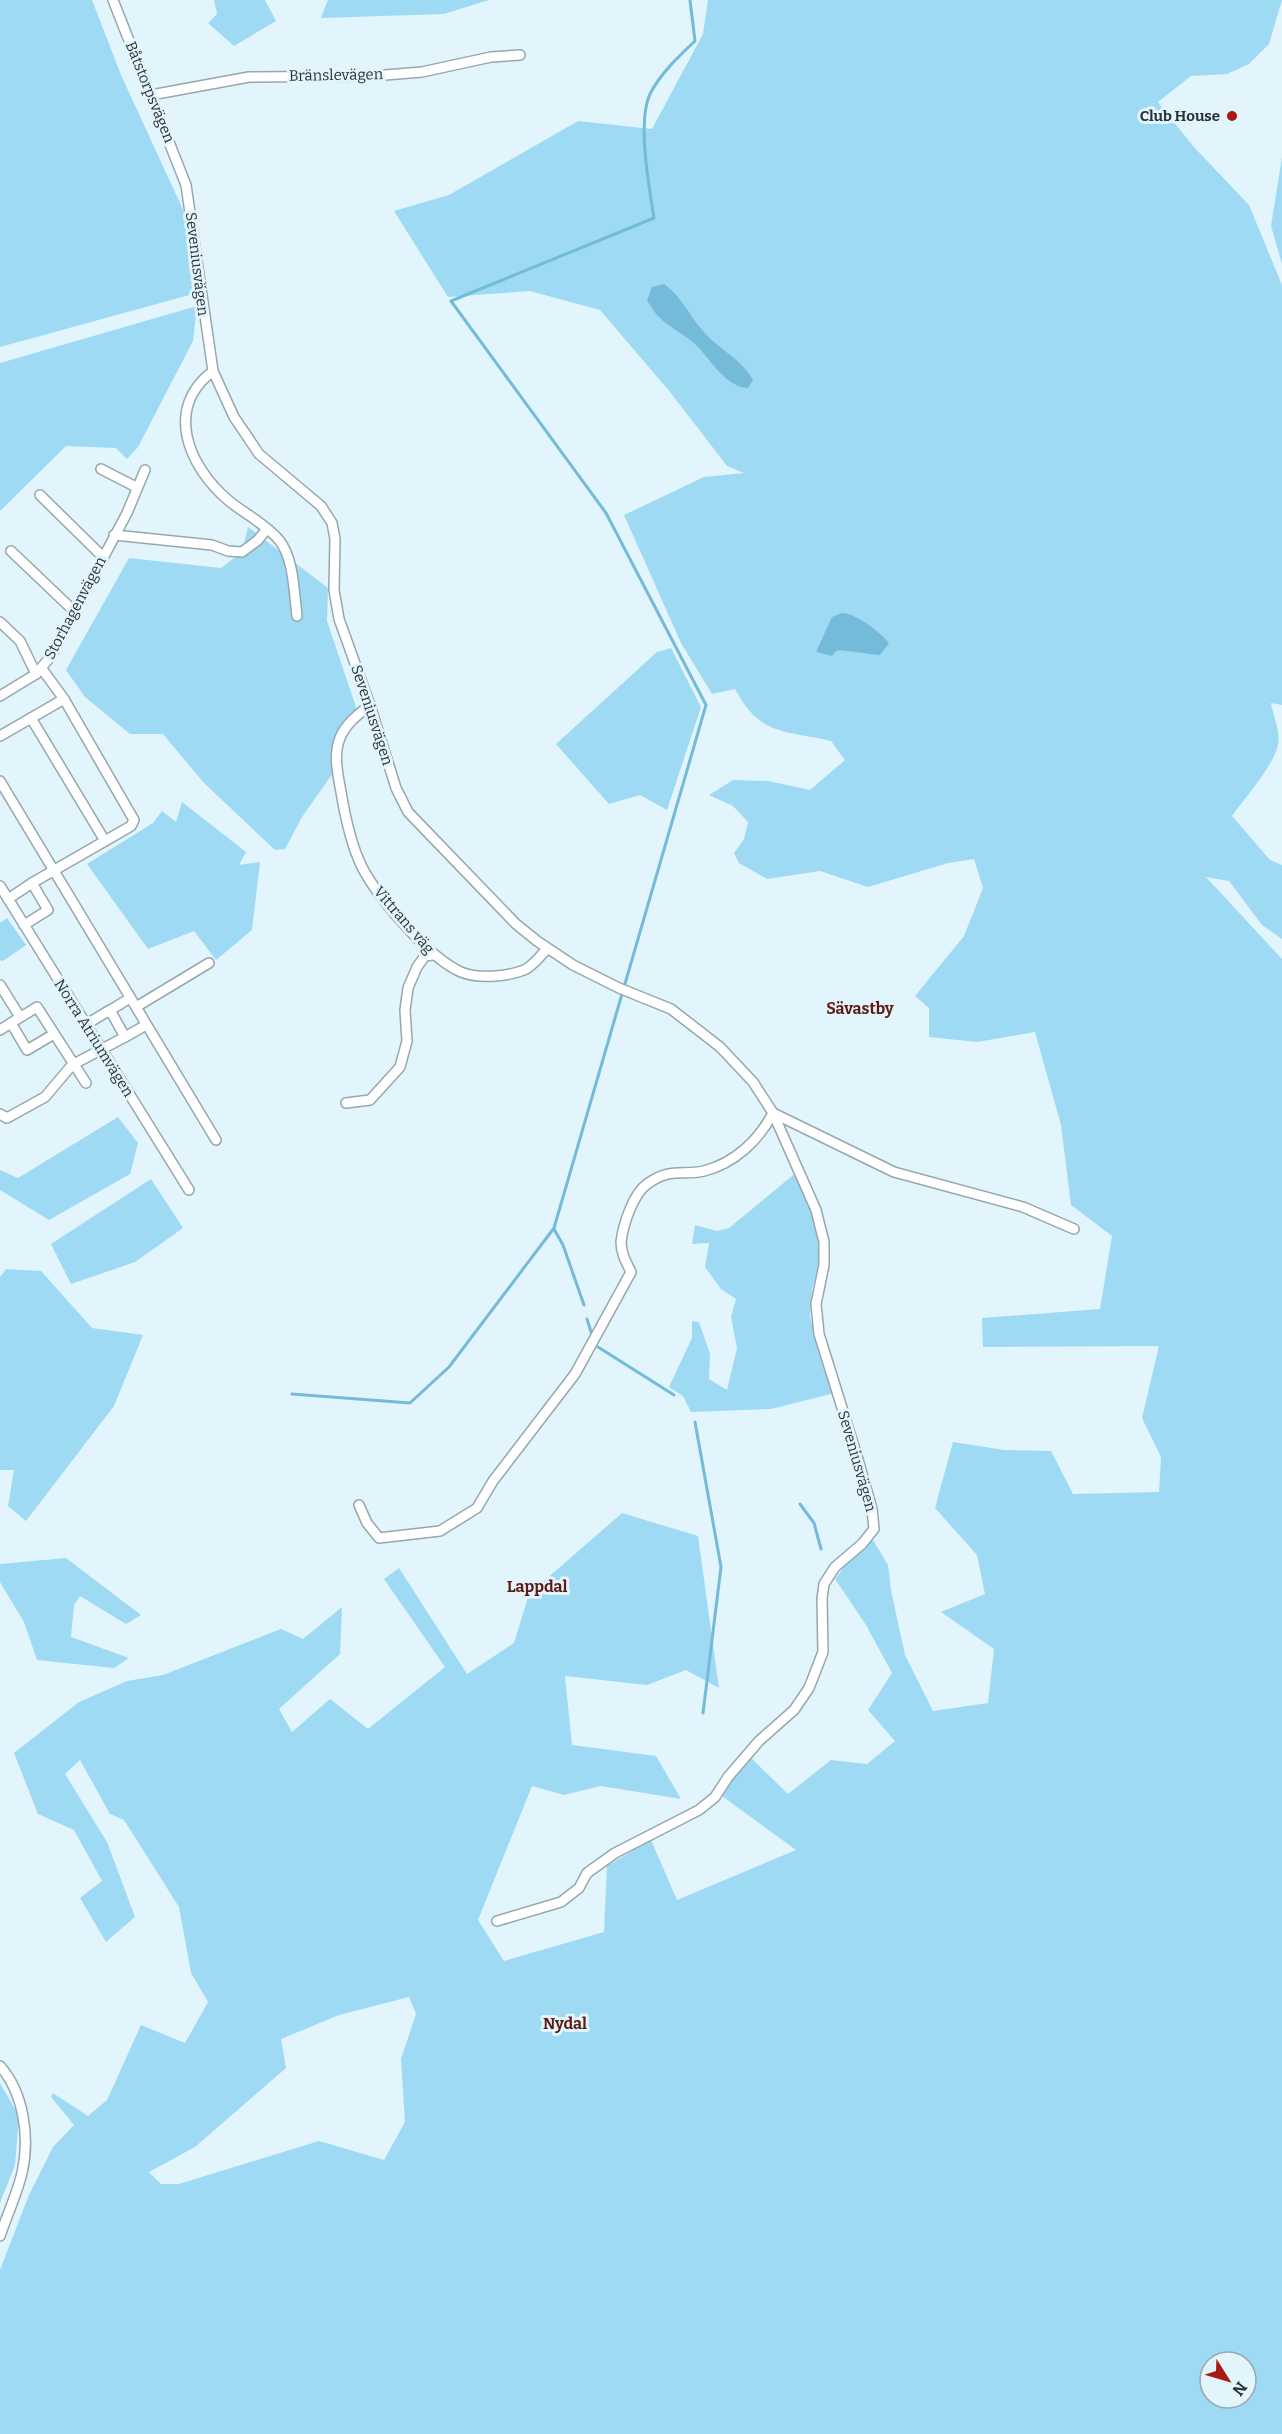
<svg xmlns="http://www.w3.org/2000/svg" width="1282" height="2434" font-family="Bitter,serif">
<rect width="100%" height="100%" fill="#e2f4fc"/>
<g fill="#9fdaf5" fill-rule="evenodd">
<path d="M0 0H92L121 75 185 214 193 294 0 347Z"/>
<path d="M214 0H265L276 21 234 46 208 23 217 14Z"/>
<path d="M328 0H489L444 14 321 18Z"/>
<path d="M708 0H1282L1269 44 1249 64 1227 74 1191 76 1158 102 1193 146 1249 205 1282 285V705L1271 703C1273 715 1281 733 1278 745 1273 767 1246 796 1232 816L1270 860 1282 865V939L1262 925 1229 881 1206 877 1282 959V2434H0V2270L29 2195 53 2147 74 2125 51 2097 53 2093 88 2116 107 2100 141 2025 185 2043 208 2002 191 1973 179 1907 124 1820 110 1814 80 1760 65 1774 107 1842 135 1917 106 1942 80 1898 102 1881 74 1830 38 1814 14 1753 79 1702 127 1681 163 1675 281 1629 303 1639 342 1607 340 1654 279 1709 292 1732 330 1699 368 1729 445 1667 384 1579 399 1568 467 1674 514 1643 529 1594 622 1513 698 1536 719 1688 686 1670 647 1685 565 1676 572 1745 656 1756 681 1799 601 1786 564 1795 532 1786 478 1920 504 1961 604 1932 607 1866 651 1840 677 1900 796 1850 722 1796 733 1776 751 1758 788 1794 831 1760 867 1764 895 1741 868 1710 892 1673 866 1625 835 1579 849 1560 873 1540 888 1565 891 1590 905 1655 933 1711 988 1703 994 1649 941 1612 985 1594 977 1555 935 1508 953 1442 1004 1450 1051 1451 1073 1494 1159 1492 1161 1457 1142 1418 1159 1346 983 1347 982 1318 1100 1309 1112 1236 1071 1205 1061 1125 1035 1032 977 1042 929 1037V1008L915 996 964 936 983 888 974 859 948 863 868 887 820 871 767 879 739 863 734 853 744 839 748 822 733 806 709 795 733 780 768 781 810 790 845 760 831 741C784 730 761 737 735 689L712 694 681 643 624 515 704 477 744 473 727 466 670 392 600 310 530 291 448 297 394 211 449 195 578 121 652 129 703 34ZM409 1997 416 2014 401 2059 405 2122 384 2160 319 2141 179 2184H161L149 2172 195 2147 286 2068 281 2039 339 2015ZM1210 2362H1246V2398H1210Z"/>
<path d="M1282 157V264L1271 226Z"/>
<path d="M197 306 193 341 138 447 127 459 116 448 66 446 0 511V363Z"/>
<path d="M248 527 328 588 327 621 359 716 337 752 333 773 302 817 285 849 275 850 204 783 163 734H130L85 697 66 670 129 558 221 568 242 552Z"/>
<path d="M671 648 701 707 667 810 640 795 609 804 556 744 657 652Z"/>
<path d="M182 802 246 852 239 865 260 862 252 930 216 960 194 931 148 949 87 864 153 823 162 811 176 822Z"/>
<path d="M7 918 26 945 3 961 0 960V923Z"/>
<path d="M118 1117 138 1143 130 1174 49 1220 0 1190V1170L18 1178Z"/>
<path d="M797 1172 819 1227 820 1262 812 1289 810 1317 835 1393 771 1409 691 1412 683 1396 669 1387 692 1338V1321L699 1322 710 1354 709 1379 727 1390 737 1348 731 1317 736 1299 721 1289 705 1267 709 1243 692 1244 695 1225 717 1231 729 1228Z"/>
<path d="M151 1179 183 1228 135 1262 71 1284 51 1244Z"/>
<path d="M6 1269 41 1271 92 1328 143 1335 114 1406 26 1521 8 1506 14 1470H0V1277Z"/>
<path d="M66 1558 141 1615 126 1624 80 1596 74 1605 71 1637 129 1658 114 1668 37 1660 24 1622 0 1582V1564Z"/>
<path d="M0 2083 19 2116 15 2165 0 2203Z"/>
</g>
<g fill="#74bad9">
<path d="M664 284C682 297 689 315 703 331 719 350 741 358 753 380L748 388C725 387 710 358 695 344 675 327 660 325 647 300L652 287Z"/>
<path d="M842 613C857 614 879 631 889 643L880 655C871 655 842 649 836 651L832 656 816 652 832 617Z"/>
</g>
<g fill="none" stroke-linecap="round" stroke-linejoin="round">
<g stroke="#74bad9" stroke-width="3">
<path d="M554 1229 563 1245 584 1305"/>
<path d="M587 1319 592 1335"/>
<path d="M598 1347 674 1395"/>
<path d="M292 1394 410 1403 449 1367 554 1228 706 705 606 513 451 301 654 218C649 187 637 121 650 94 660 74 679 56 695 41L690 0"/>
<path d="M695 1422 721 1567 703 1713"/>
<path d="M800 1504 814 1523 821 1549"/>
</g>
<defs>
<g id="street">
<path d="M113 0 186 185 213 371 234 417 259 454 321 506 332 523 335 539 334 590 339 619 370 705 396 788 408 812 516 924 537 941 573 965 619 988 671 1009 720 1047 753 1082 773 1113 816 1210 824 1242V1265L816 1304 819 1334 857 1456 872 1509 874 1529 862 1544 835 1567 824 1584 822 1599 823 1652 809 1688 794 1710 759 1741 728 1777 715 1797 699 1810 615 1853 587 1873 579 1888 561 1902 497 1921"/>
<path d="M151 95 249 77 373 76 422 72 491 57 520 55"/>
<path d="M213 371C164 408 188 466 228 500 243 513 266 524 279 540 294 558 294 593 297 616"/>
<path d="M101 469 136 487"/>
<path d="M40 495 103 557"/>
<path d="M114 535 212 545 228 551 242 552 258 540 266 530"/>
<path d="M11 551 75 612"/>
<path d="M0 622 20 641 36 674"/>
<path d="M0 696 36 674 51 656 127 513 145 470"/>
<path d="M370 705C359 714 346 723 340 738 333 755 338 775 341 792 345 816 351 845 362 867 378 898 429 958 461 972 478 979 506 977 524 970 532 967 541 955 547 949"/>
<path d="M31 718 105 841"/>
<path d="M0 736 64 699 42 669"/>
<path d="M0 781 216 1140"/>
<path d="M32 883 131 826 134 820 64 699"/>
<path d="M0 886 189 1190"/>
<path d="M8 899 32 883 48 910 24 925"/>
<path d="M0 985 20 1017"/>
<path d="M136 1007 209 963"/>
<path d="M109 1011 130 998"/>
<path d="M0 1030 11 1023"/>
<path d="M54 1034 27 1050 11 1023 37 1007 86 1083"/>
<path d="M125 1037 146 1025"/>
<path d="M346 1103 370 1100 400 1067 407 1041 405 1010 408 988 417 967 425 956 433 955"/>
<path d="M0 1114 7 1118 45 1097 72 1065 125 1037 110 1010 85 1025"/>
<path d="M359 1505 367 1523 379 1538 440 1531 477 1508 493 1481 575 1374 631 1272C626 1262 621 1253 621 1242 623 1225 633 1194 647 1184 670 1167 683 1176 704 1171 735 1163 759 1140 773 1113L894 1172 1023 1207 1074 1229"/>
<path d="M0 2066C24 2093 30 2138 22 2173 17 2194 7 2215 0 2236"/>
</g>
</defs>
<use href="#street" stroke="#96a7af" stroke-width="12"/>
<use href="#street" stroke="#fff" stroke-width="9"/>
</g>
<circle fill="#aa1910" stroke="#e2f4fc" stroke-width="2" cx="1232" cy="116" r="6"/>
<g text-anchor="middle" stroke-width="6" stroke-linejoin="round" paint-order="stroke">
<g font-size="15" fill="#2c3336" stroke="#e2f4fc">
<text transform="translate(336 75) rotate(-1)" y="5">Bränslevägen</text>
<text transform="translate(150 92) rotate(68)" y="5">Båtstorpsvägen</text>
<text transform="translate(197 264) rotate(83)" y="5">Seveniusvägen</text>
<text transform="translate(75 608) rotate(-62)" y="5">Storhagenvägen</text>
<text transform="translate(372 715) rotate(72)" y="5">Seveniusvägen</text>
<text transform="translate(404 920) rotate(49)" y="5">Vittrans väg</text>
<text transform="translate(94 1038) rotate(58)" y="5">Norra Atriumvägen</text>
<text transform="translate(857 1461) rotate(74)" y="5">Seveniusvägen</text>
</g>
<g font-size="15" font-weight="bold" fill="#2c3336" stroke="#e2f4fc" text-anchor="end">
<text x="1220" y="121">Club House</text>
</g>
<g font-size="16" font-weight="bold" fill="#5e1a13" stroke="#e2f4fc">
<text x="860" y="1014">Sävastby</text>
<text x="537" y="1592">Lappdal</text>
<text x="565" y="2029">Nydal</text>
</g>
</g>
<g transform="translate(1228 2380) rotate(127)"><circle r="28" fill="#e2f4fc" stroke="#99a7ad" stroke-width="1.5"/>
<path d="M0-4.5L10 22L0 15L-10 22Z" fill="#aa1910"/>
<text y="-9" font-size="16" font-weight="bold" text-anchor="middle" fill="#2c3336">N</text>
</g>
</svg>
